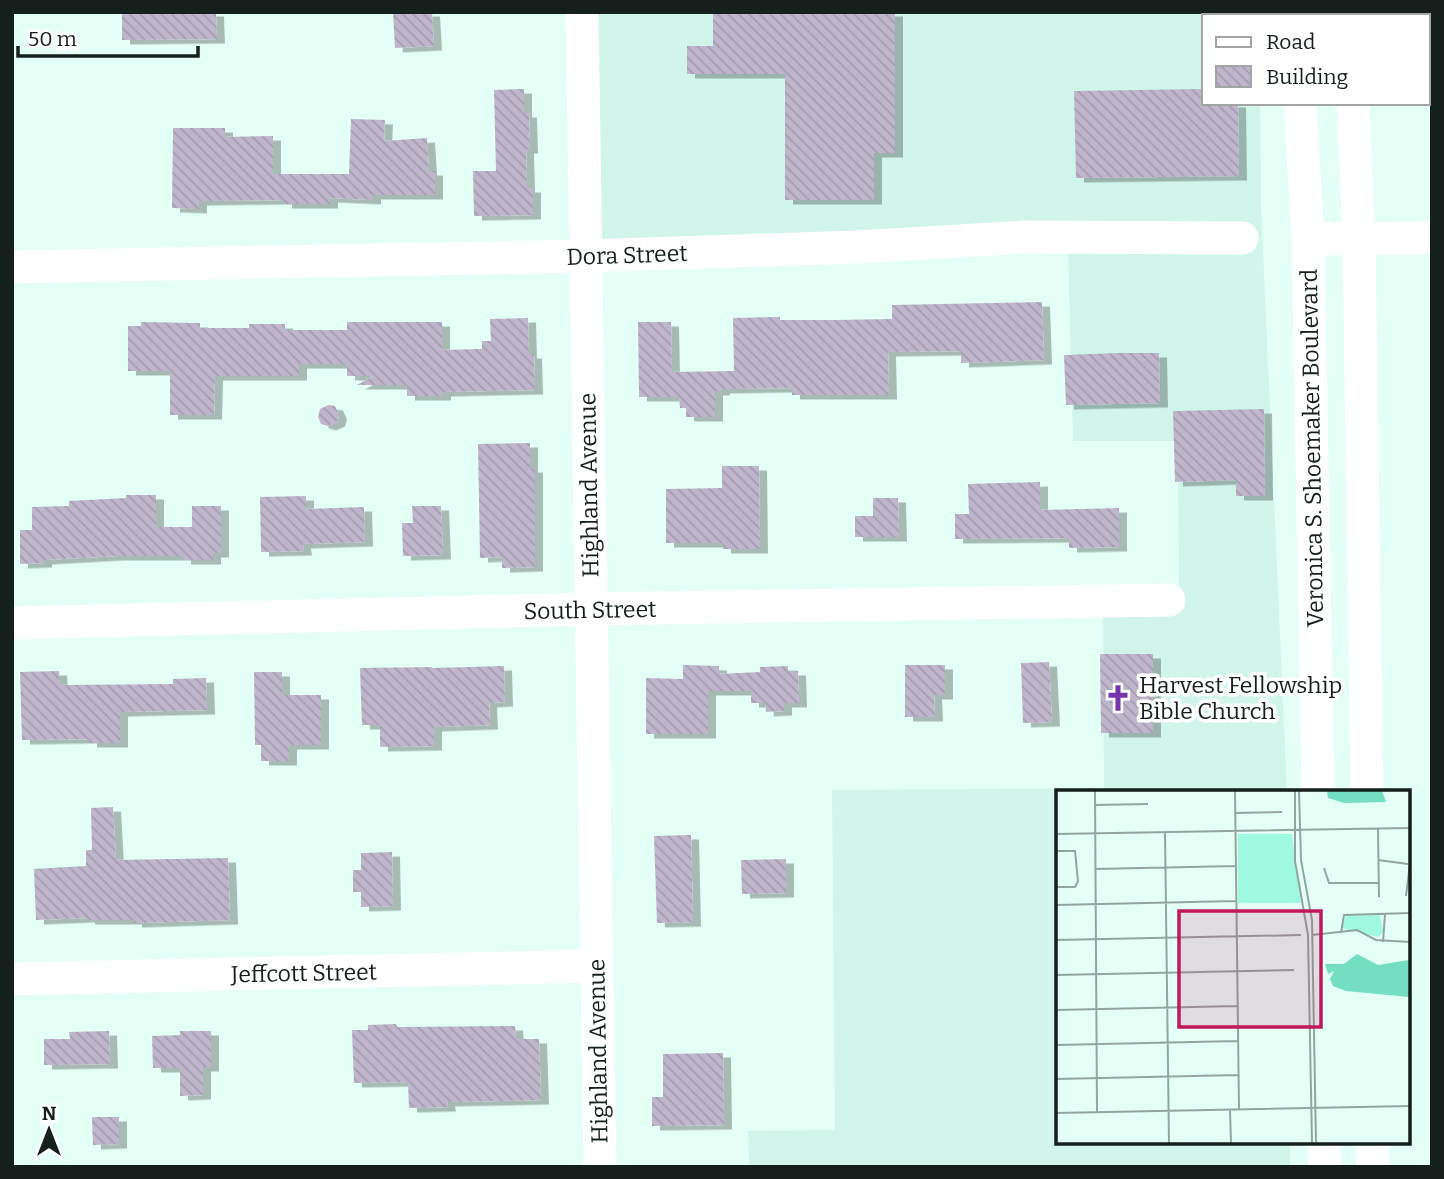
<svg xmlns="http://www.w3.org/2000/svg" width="1444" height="1179" font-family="Bitter,serif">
<defs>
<pattern id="building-back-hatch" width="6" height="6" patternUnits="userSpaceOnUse" patternTransform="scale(1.75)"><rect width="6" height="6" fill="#c0b6cb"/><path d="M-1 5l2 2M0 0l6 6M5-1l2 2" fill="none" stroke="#a49cae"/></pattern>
<filter id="shadow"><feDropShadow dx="8" dy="4.5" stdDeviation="0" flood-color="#0004"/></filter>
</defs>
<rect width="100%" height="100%" fill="#e4fff6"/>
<path fill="#d1f5ea" d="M590 12H1253V16H1204V103H1260L1261 205 1287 792H1057V1142H1290V1167H749L748 1131 835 1130 832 790 1104 788 1103 611 1179 606 1178 441H1073L1068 253 594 260Z"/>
<g fill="url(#building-back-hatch)" filter="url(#shadow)">
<path d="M122 12H216L217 39 122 40Z"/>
<path d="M393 12H432L434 46 395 48Z"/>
<path d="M713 12H895V153H874V200H785V74H687V46H713Z"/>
<path d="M524 89V113H529L530 149H526L527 188H533V215L474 216 473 171H496L494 90Z"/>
<path d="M1204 89V103H1238L1239 176 1076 178 1074 91Z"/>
<path d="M351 119 385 120 384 141 427 138 429 171H435V195H373V200L330 198V204H284V200L199 201V209L172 208 173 128H225V137L273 136V174H349Z"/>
<path d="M1042 302 1044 360 961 363V351L888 352 889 395H792V388L722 389V391H715V417H686V408H680L679 397H639L638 322H671L672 372 734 371 733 318 780 317V320H836L892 319V305Z"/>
<path d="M528 318 529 354H534L535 390 443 392V396H407V385H357L373 376H347V364H299V376H215L214 415H170V371H128V326H141V322L200 323V328H249V324H285V330H347V322H442V350L482 349V341H491L490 319Z"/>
<path d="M1119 353H1159L1160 403 1066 405 1064 355Z"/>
<path d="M328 405 335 406 339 415 337 422 328 426 321 424 318 417 320 409Z"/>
<path d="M1264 409 1265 496H1236V480L1175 482 1173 411Z"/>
<path d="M530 443V468H535V567L502 568V557L480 558 478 444Z"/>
<path d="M722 466H759L760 549H723V543H666V489L722 488Z"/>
<path d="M1040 482V510L1119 508V547L1069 548V538L955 539V514H969L968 484Z"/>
<path d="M126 495H156V527H192V506H221V553H213V560H183V556H116L44 560V563L20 564V530H32V507L69 506V501L126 498Z"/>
<path d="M306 496V509L364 507 365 542 303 544 304 551 261 552 260 497Z"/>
<path d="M873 498H898L899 537H855V516H873Z"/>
<path d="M412 506H441L443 555 403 556 402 523H413Z"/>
<path d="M1100 654H1153V733H1101Z"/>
<path d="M1049 662 1052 722 1023 723 1021 663Z"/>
<path d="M683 665 719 666V674L760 672V667L788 666V671H798L799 703H784V711L766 712 765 703H751V691H708V734H646V678L683 679Z"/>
<path d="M905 665H945V695H934L935 717H905Z"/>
<path d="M504 666 505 702 489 703 490 725 434 727V746L380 747V725H362L360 668 432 667V668Z"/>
<path d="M59 671 60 685 173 684V679L206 678 207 710 120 712V743H89V739L22 740 20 672Z"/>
<path d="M254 672H282V695H321V745H289V761H261V745H255Z"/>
<path d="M113 807 116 860 228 858 230 920 134 923V920H87V918L36 920 34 869 86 866V850H92L91 808Z"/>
<path d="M691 835 693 922 657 923 654 836Z"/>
<path d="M392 852 393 906 361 907V892H353V870H361V853Z"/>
<path d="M786 859V893L742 894 741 860Z"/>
<path d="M396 1024 397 1027 515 1026 516 1039H539L541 1100 447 1102 448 1107 409 1108 408 1082 354 1083 352 1030H368V1025Z"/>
<path d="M109 1031 110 1064 44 1065V1039H70L69 1032Z"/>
<path d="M180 1031H211V1067H203V1095L180 1096V1068H153L152 1036 180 1035Z"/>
<path d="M723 1053 724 1125 652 1126V1097H663V1054Z"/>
<path d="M92 1117H119V1144L93 1145Z"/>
</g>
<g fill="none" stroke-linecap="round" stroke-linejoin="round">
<g stroke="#fff" stroke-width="33">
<path d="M582 12 600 1167"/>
<path d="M1290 12 1291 16"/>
<path d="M1339 12V16"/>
<path d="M1300 103 1308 239 1318 792"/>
<path d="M1353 103 1359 239 1367 792"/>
<path d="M1308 239 1432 238"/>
<path d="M12 267 585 256 857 247 1025 237 1242 238"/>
<path d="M12 623 591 609 1169 600"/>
<path d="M12 979 596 966"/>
<path d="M1324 1142 1325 1167"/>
<path d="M1372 1142 1373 1167"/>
</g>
</g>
<defs>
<symbol id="church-bare" viewBox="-9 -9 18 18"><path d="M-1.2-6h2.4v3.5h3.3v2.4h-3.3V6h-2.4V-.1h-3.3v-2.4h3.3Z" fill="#7534a8" stroke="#fff" stroke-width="2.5" paint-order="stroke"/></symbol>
</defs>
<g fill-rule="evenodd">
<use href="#church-bare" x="1099" y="679" width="38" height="38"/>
</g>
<g text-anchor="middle" stroke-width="7" stroke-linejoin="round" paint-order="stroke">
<g font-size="23" fill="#151f1c" stroke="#fff">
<text transform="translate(627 255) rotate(-2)" y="8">Dora Street</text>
<text transform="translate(1312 448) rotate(-91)" y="8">Veronica S. Shoemaker Boulevard</text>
<text transform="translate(589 485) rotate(-91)" y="8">Highland Avenue</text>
<text transform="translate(590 610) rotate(-1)" y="8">South Street</text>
<text transform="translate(304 973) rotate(-1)" y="8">Jeffcott Street</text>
<text transform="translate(598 1051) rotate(-91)" y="8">Highland Avenue</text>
</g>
<g font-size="23" fill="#151f1c" stroke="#fff" text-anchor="start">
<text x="1139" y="693">Harvest Fellowship<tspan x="1139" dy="26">Bible Church</tspan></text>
</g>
</g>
<g transform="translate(1056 790)">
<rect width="354" height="354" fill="#e4fff6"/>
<path d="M182 44H236L245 113H182ZM324 125 327 142 322 147 286 138 290 126Z" fill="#9ef9e0"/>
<path d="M271 1H326L330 12 288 13 272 8ZM301 164 322 175 353 170V207L290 201 277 196 274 189 278 181 272 184 269 174H288Z" fill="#74dec3"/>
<path fill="none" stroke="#91a59f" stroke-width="2" d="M39 1 41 322M179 1 183 319M239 1V71L252 145 256 353M243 1 245 70 256 130 260 353M39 15 92 14M179 23 226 22M322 38 323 107M109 42 113 353M0 44 354 38M0 61H19L22 91 19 97H0M322 70 352 74M268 78 273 93H322M39 79 180 76M350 106 354 73M0 115 180 111M285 143 288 125 354 123M256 145 301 140 320 150 354 152M0 150 245 145M327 152 329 124M0 185 238 180M0 220 182 216M0 255 182 251M0 289 183 285M174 320 175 353M0 323 354 316"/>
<path fill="#c2185b" fill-opacity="0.15" stroke="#c2185b" stroke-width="3.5" d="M123 121H265V237H123Z"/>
<rect width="354" height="354" fill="none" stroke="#151f1c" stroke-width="3.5"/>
</g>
<rect width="1444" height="1179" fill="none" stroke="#151f1c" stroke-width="28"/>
<rect x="1202" y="14" width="228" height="91" fill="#ffffff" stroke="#a1a5a4" stroke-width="2"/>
<rect x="1216" y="37" width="35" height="10" fill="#ffffff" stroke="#a1a5a4" stroke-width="2"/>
<text x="1266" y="49" font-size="21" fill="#151f1c">Road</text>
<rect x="1216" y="66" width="35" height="21" fill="url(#building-back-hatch)" stroke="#a1a5a4" stroke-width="2"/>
<text x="1266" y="84" font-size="21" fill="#151f1c">Building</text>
<g transform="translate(49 1130)" stroke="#ffffff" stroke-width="5" paint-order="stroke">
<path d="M0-5L12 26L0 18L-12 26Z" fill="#151f1c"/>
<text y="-10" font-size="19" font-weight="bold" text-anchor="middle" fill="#151f1c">N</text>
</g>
<path d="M18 46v10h180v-10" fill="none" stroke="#151f1c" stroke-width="3.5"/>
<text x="28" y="46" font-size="21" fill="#151f1c" stroke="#ffffff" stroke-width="5" paint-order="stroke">50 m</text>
</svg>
